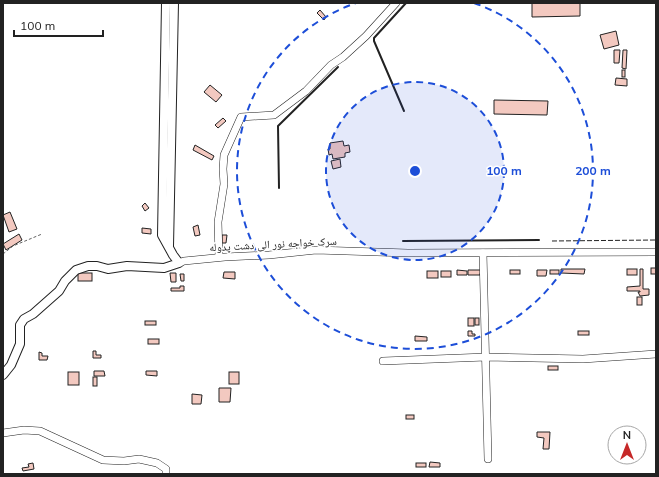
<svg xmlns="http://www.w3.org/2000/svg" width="659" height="477" font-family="Mulish,'Noto Naskh Arabic',sans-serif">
<rect width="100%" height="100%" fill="#fff"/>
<g fill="#f3c9c0" stroke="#222">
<path d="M532 3H580V16L532 17Z"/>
<path d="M320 10 326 17 324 20 317 13Z"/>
<path d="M616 31 619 45 604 49 600 35Z"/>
<path d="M614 50H620L619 63H614Z"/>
<path d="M623 50H627L626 69 622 68Z"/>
<rect x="622" y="70" width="3" height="7"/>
<path d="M616 78 627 79V86L615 85Z"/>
<path d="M210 85 222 95 216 102 204 92Z"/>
<path d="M494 100 548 101 547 115 494 114Z"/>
<path d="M223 118 226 121 218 128 215 125Z"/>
<path d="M343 141 344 146 349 145 350 152 345 153V157L333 159 332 154 329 155 328 149H330V143Z"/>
<path d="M195 145 214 156 212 160 193 150Z"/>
<path d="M340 159 341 167 333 169 331 161Z"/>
<path d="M145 203 149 208 145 211 142 206Z"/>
<path d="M10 212 17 229 9 232 3 215Z"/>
<path d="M198 225 200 235 195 236 193 227Z"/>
<path d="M142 228 151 229V234L142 233Z"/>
<path d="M19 234 22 240 6 250 3 244Z"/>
<path d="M222 235H227L226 243H222Z"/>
<rect x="651" y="268" width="5" height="6"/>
<path d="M561 269H585L584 274 561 273Z"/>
<rect x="627" y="269" width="10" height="6"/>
<path d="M640 269H643V289H649V295L640 296 638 292H640V291H627V287L640 286Z"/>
<path d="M457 270 467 271V275H457Z"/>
<path d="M468 270H481L480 275H468Z"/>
<rect x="510" y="270" width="10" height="4"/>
<path d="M537 270H547L546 276H537Z"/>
<rect x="550" y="270" width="9" height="4"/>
<rect x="427" y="271" width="11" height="7"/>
<rect x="441" y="271" width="10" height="6"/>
<path d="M224 272H235V279L223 278Z"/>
<rect x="78" y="273" width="14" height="8"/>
<path d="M170 273H176V282H171Z"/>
<path d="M180 274H184V281H181Z"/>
<path d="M180 286H184V291H171V288H180Z"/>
<rect x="637" y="297" width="5" height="8"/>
<rect x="468" y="318" width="6" height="8"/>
<rect x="475" y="318" width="4" height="7"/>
<rect x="145" y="321" width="11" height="4"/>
<path d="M468 331H472V334H475V336H468Z"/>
<rect x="578" y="331" width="11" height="4"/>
<path d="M415 336 427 337V341H415Z"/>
<rect x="148" y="339" width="11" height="5"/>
<path d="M93 351H96V355H101V358H93Z"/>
<path d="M39 352 42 353V356H48L47 360H39Z"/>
<rect x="548" y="366" width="10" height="4"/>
<path d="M94 371H104L105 376H94Z"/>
<path d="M146 371H157V376L146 375Z"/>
<rect x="68" y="372" width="11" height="13"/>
<rect x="229" y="372" width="10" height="12"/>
<rect x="93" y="377" width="4" height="9"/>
<path d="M219 388H231L230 402H219Z"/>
<path d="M192 394 202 395 201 404H192Z"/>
<rect x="406" y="415" width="8" height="4"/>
<path d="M537 432H550L549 449H543L544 438 537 437Z"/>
<path d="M430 462 440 463V467H429Z"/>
<path d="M33 463 34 469 23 471 22 468 29 467 28 464Z"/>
<rect x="416" y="463" width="10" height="4"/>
</g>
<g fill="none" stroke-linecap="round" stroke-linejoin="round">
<defs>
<g id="minor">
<path d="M483 253 488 459"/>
<path d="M219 257 218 222 224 184 223 169 224 155 241 117 274 115 306 91 331 65 343 57 366 36 396 3"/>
<path d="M179 263 184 261 225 257 269 255 316 250 408 253 656 252"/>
<path d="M383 361 486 357 583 359 656 354"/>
<path d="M3 433 24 430 40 431 103 460 124 461 139 459 157 463 166 469V474"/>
</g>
<g id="major">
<path d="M169 246 174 3"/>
<path d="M3 375 11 365 20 344V325L24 319 33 314 59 291 65 281 76 270 88 266H97L108 269 127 266 164 268 179 263 173 255 162 235 166 3"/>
</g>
</defs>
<use href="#minor" stroke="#222" stroke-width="8"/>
<use href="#major" stroke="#222" stroke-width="10"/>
<path stroke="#646464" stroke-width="1" stroke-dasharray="3 2" stroke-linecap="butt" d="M3 254 13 246 42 234"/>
<use href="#minor" stroke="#fff" stroke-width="7"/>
<use href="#major" stroke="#fff" stroke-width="8"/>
<path stroke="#222" stroke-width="1" stroke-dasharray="5 2" stroke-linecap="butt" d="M552 241 656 240"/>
<g stroke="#222" stroke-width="2">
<path d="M404 111 374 41V38L406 3"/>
<path d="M279 188 278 126 338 67"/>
<path d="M403 241 539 240"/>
</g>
</g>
<circle cx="415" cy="171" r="89" fill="#1d4ed8" fill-opacity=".12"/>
<g fill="none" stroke="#1d4ed8" stroke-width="2" stroke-dasharray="7 5">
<circle cx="415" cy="171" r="89"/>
<path d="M474 3A178 178 0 1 1 356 3"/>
</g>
<g text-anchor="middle" stroke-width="3" stroke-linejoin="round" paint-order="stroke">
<g font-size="11" fill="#222" stroke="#fff">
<text transform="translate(273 244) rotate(-3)" y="4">سرک خواجه نور الی دشت پدوله</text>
</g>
</g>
<circle cx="415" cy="171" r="6" fill="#1d4ed8" stroke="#fff" stroke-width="2"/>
<g font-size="12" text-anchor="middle" font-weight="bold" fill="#1d4ed8" stroke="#fff" stroke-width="3" stroke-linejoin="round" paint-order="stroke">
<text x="504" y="175">100 m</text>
<text x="593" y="175">200 m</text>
</g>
<rect width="659" height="477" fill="none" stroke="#222222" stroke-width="8"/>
<g transform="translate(627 445)"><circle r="19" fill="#ffffff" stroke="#a7a7a7"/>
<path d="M0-3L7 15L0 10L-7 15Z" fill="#c62828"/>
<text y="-6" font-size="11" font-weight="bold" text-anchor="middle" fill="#222222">N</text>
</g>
<path d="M14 30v6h89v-6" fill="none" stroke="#222222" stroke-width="2"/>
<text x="20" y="30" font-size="12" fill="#222222" stroke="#ffffff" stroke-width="3" paint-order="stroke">100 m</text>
</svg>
